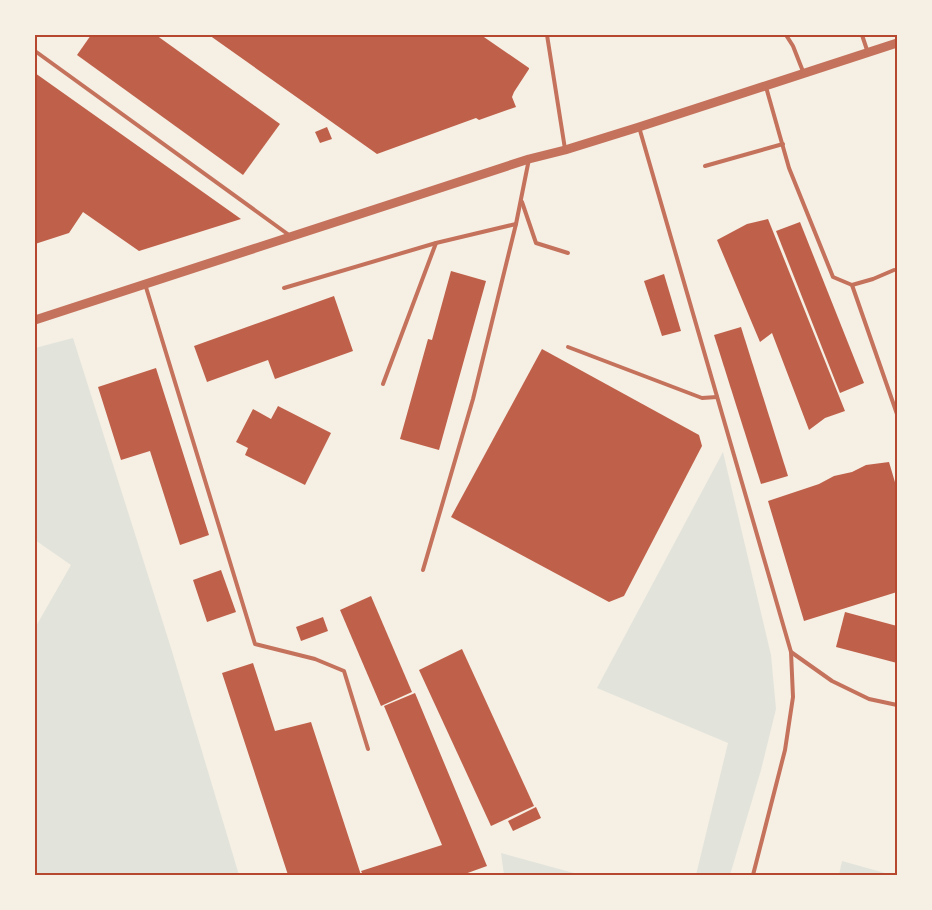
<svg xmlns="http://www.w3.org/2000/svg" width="932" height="910" font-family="'Open Sans',sans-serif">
<rect width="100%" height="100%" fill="#f6efe4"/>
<g fill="#e2e4dc">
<path d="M73 338 171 648 239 875H35V628L71 565 35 540V348Z"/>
<path d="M723 452 771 655 776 709 761 770 730 875H696L728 743 597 688Z"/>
<path d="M501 853 581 875H504Z"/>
<path d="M842 861 892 875H839Z"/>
</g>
<g fill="#bf614a">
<path d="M91 35H156L280 124 243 175 77 55Z"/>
<path d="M209 35H481L529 68V69L514 92 512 97 516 107 479 120 476 118 377 154Z"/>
<path d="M35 73 241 219 139 251 83 212 69 233 35 244Z"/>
<path d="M327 127 332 139 320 143 315 132Z"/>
<path d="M768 219 845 411 825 418 809 430 772 333 760 342 717 240 747 224Z"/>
<path d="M800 222 864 383 840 393 776 231Z"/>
<path d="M451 271 486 281 439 450 400 439 428 339 432 340Z"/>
<path d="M664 274 681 331 662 336 644 281Z"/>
<path d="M334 296 353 351 275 379 268 360 207 382 194 346Z"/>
<path d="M741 327 788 476 761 484 714 335Z"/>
<path d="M542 349 699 435 702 446 624 596 609 602 451 517Z"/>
<path d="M156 368 209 535 180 545 150 451 121 460 98 387Z"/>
<path d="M278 406 331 433 305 485 245 455 248 448 236 442 253 409 271 419Z"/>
<path d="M889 462 897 489V592L804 621 768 501 819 484 834 476 852 472 866 465Z"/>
<path d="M221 570 236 612 207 622 193 580Z"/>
<path d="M371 596 412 692 381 706 340 610Z"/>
<path d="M845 612 897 626V663L836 647Z"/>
<path d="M323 617 328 631 301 641 296 627Z"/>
<path d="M462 649 534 806 491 826 419 670Z"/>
<path d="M253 663 275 731 311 722 361 875H288L222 673Z"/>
<path d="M415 693 487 866 462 875H363L361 871 442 845 384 706Z"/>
<path d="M536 807 541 818 513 831 508 821Z"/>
</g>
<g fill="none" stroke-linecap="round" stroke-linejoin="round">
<g stroke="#c5725c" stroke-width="4">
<path d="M547 35 565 149"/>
<path d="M786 35 793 46 804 74"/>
<path d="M862 35 868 53"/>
<path d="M35 51 289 235"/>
<path d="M766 87 789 168 833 277 852 285 873 279 894 270"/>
<path d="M639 127 791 652 793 697 785 750 753 875"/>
<path d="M705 166 783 144"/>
<path d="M522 202 536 243 568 253"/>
<path d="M145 284 255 644 315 659 344 671 368 749"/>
<path d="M852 285 897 414"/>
<path d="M284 288 436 243 516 224"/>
<path d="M568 347 702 398 717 397"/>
<path d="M383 384 436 243"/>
<path d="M423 570 473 399 516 224 529 159"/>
<path d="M791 652 832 681 869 699 897 705"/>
</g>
<path stroke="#c5725c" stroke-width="9" d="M35 320 529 159 565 150 639 127 897 43"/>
</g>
<rect width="932" height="910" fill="none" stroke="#f6efe4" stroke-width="72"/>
<rect x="36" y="36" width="860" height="838" fill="none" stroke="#b5482f" stroke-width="2"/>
</svg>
